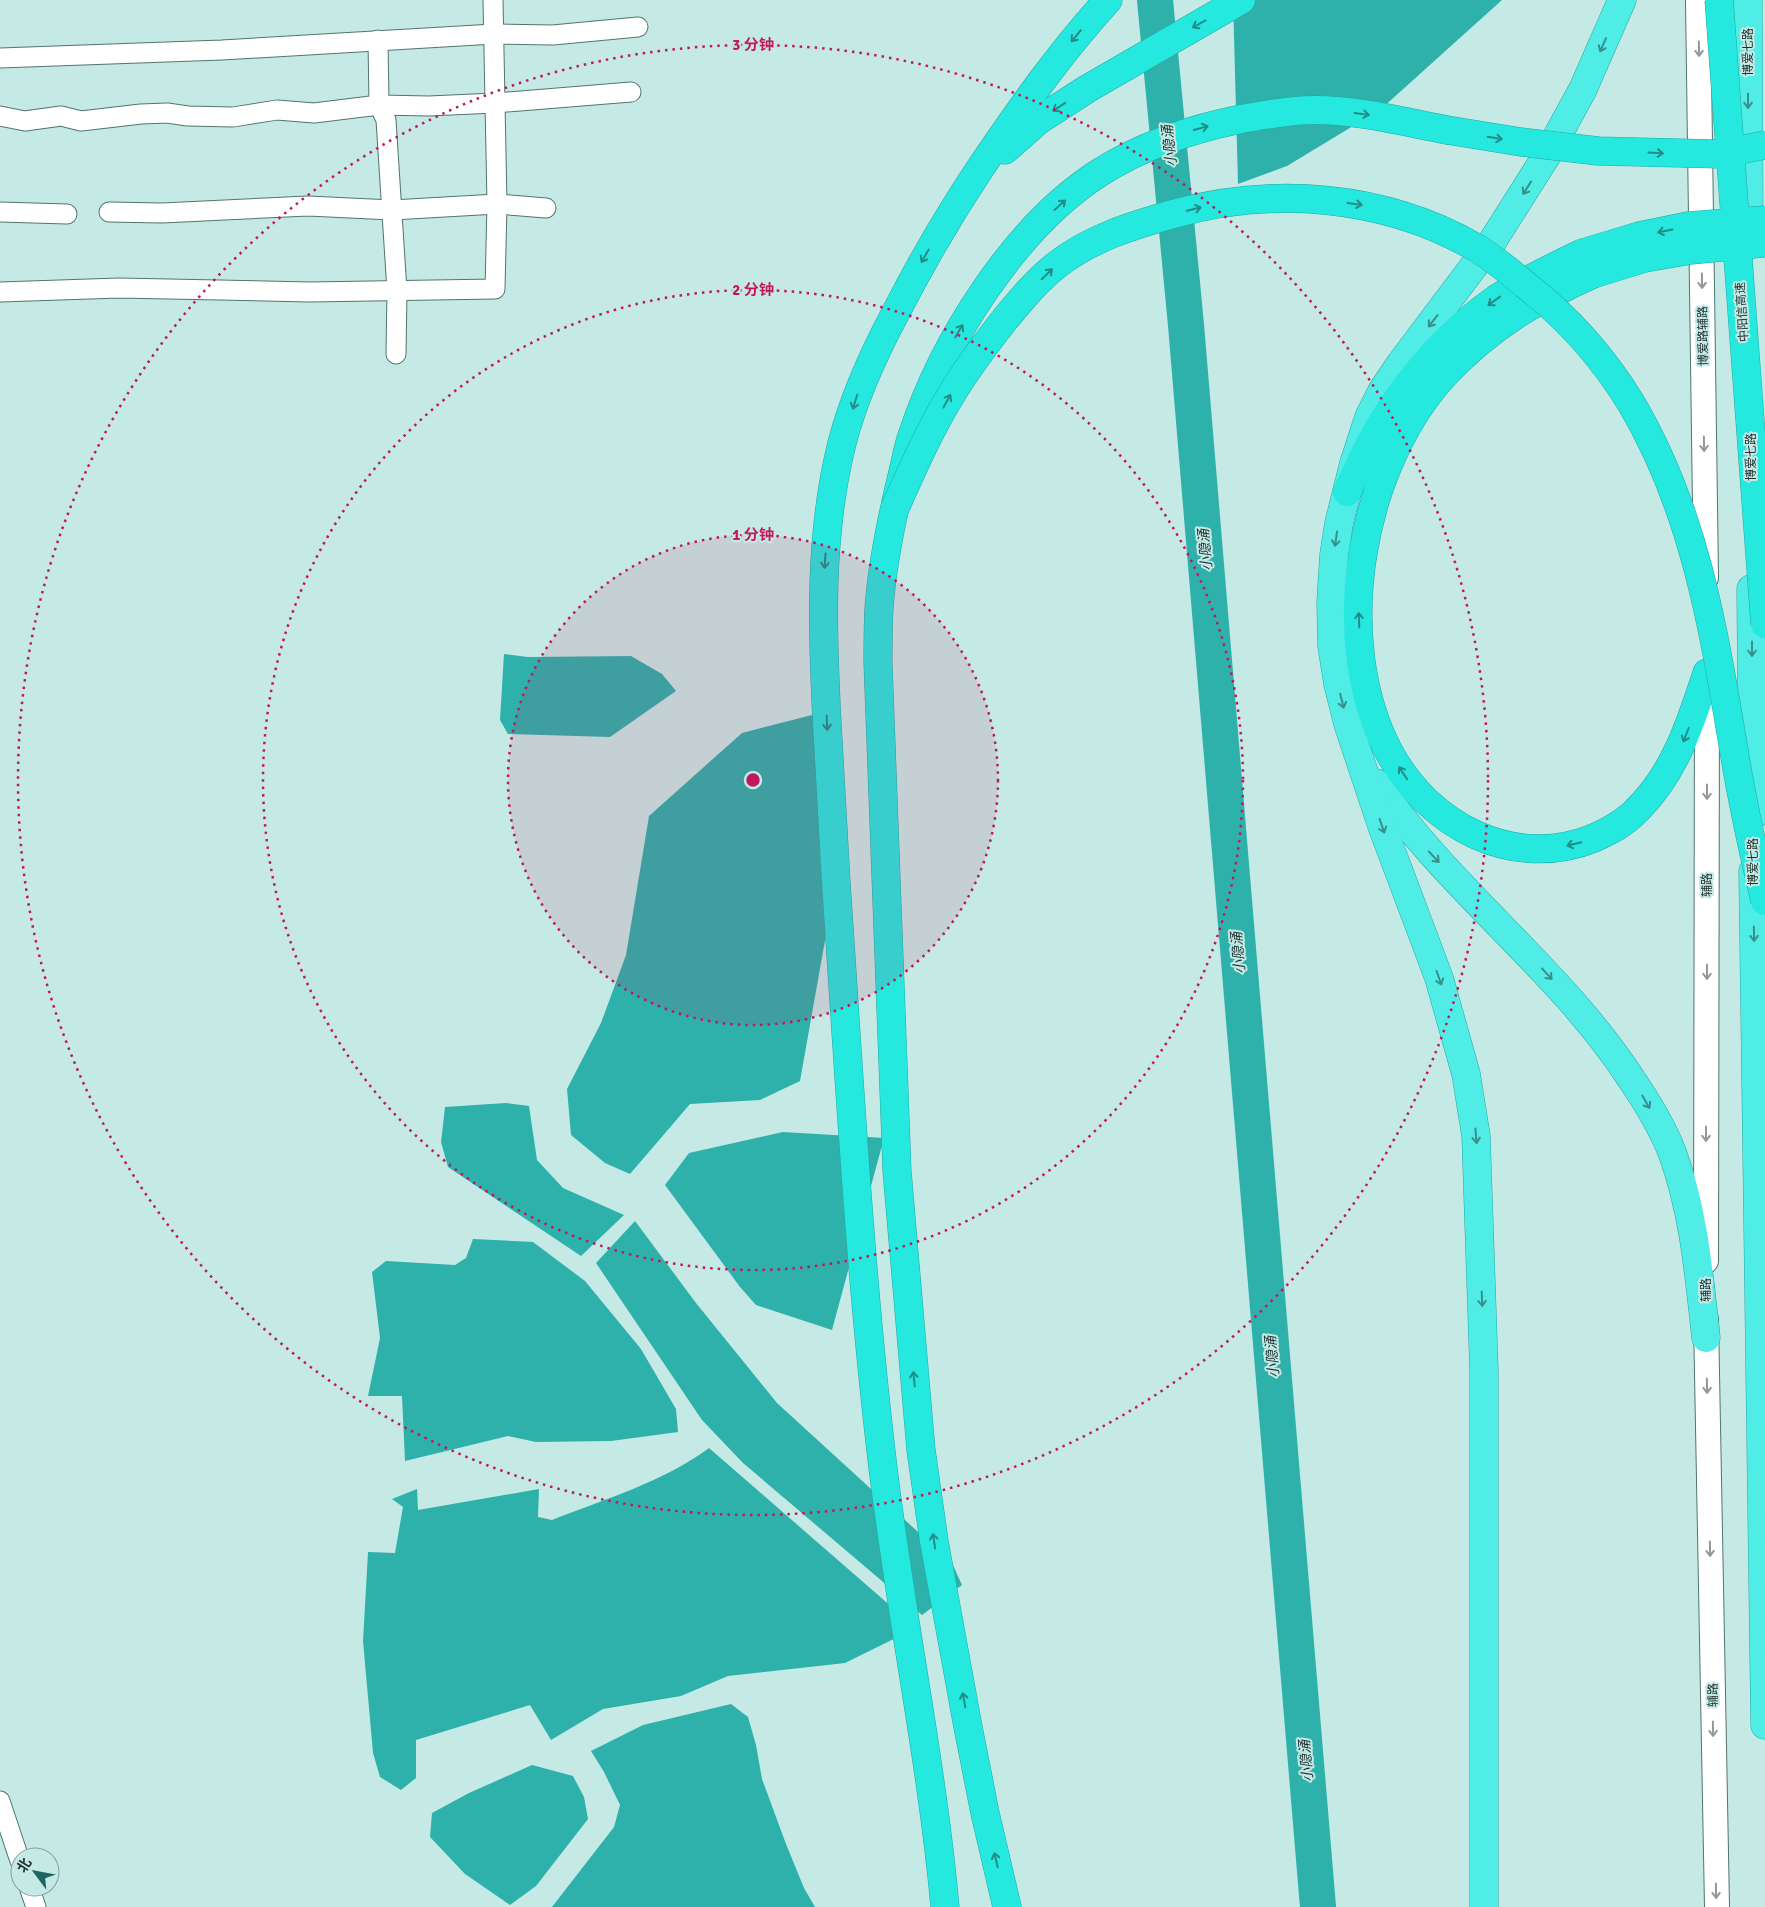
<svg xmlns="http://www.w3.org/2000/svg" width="1765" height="1907" font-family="Signika,'Noto Sans SC',sans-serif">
<rect width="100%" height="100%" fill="#c5eae6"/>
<g fill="#2db1aa">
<path d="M1233 0H1502L1381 109 1287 166 1238 184Z"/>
<path d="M504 654 528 657 631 656 662 674 676 691 610 737 508 734 500 720Z"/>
<path d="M812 715 832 744 834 890 800 1081 760 1100 690 1104 630 1174 605 1163 571 1135 567 1089 601 1023 626 955 649 816 742 733Z"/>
<path d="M506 1103 529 1106 537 1160 563 1188 624 1215 581 1256 448 1167 441 1142 445 1107Z"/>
<path d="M783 1132 884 1138 832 1330 756 1305 740 1287 665 1185 689 1153Z"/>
<path d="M635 1221 696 1303 777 1403 952 1563 962 1585 922 1615 743 1463 702 1420 596 1263Z"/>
<path d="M473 1239 533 1242 585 1281 641 1349 676 1409 678 1432 611 1441 536 1442 508 1436 405 1461 402 1396H368L380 1338 372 1272 386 1261 455 1265 466 1258Z"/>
<path d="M709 1448 916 1628 845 1663 728 1676 681 1696 603 1709 551 1740 530 1705 416 1740V1778L401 1790 380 1777 373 1753 363 1641 368 1552 395 1553 403 1507 392 1499 417 1489 418 1510 539 1489 538 1517 552 1520C605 1499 663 1482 709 1448Z"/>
<path d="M731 1704 748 1717 756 1745 762 1779 786 1844 804 1888 815 1907H552L614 1827 620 1805 604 1772 591 1751 643 1725Z"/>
<path d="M532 1765 573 1776 584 1797 588 1819 536 1886 510 1905 465 1874 430 1837 432 1813 469 1793Z"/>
</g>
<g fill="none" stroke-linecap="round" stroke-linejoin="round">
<path stroke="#2db1aa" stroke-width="36" d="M1155 0 1186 325 1318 1907"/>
<defs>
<g id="minor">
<path d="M378 40 379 105 386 120 397 291 396 354"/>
<path d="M0 58 222 50 494 34 553 35 638 27"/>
<path d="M0 116 25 121 61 116 81 121 141 114 167 113 188 116 233 117 277 110 314 113 379 105 429 106 495 103 631 92"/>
<path d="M0 212 67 214"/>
<path d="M109 212 162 213 308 206 392 210 497 204 546 208"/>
<path d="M0 292 119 288 310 292 495 289 497 204 493 0"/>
<path d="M0 1801 20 1861"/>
<path d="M29 1887 36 1907"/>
</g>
<g id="tertiary">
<path d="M1698 0 1706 578"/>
<path d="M1706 1261 1707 684"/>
<path d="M1706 1319 1717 1907"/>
</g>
<g id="trunk">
<path d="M1748 0 1749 243"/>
<path d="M1751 589 1753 816"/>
<path d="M1376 783C1450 891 1560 969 1632 1080 1647 1102 1662 1127 1672 1152 1694 1212 1699 1275 1706 1338"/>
<path d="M1753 871 1765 1725"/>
<path d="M1484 1907V1371L1476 1136 1466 1074 1439 978 1383 829 1348 724 1338 684 1332 646 1331 602 1334 555 1339 523 1354 463 1369 417 1382 391 1401 363 1492 242 1547 155 1583 89 1622 0"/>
</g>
<g id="motorway">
<path d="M1005 150 1039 120 1087 89 1241 0"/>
<path d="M1593 274C1535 300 1491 326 1447 372 1360 464 1329 638 1389 752 1428 825 1513 871 1594 838 1609 831 1625 823 1637 810 1675 773 1691 722 1707 673"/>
<path d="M1347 492C1358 468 1369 443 1383 421 1412 374 1451 331 1496 299 1524 281 1553 267 1583 253"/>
<path d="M945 1907C931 1754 898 1603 881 1451 859 1262 849 1072 836 882 833 829 830 775 827 722 822 628 819 535 842 443 854 397 873 355 895 314 921 263 949 215 981 167 1022 107 1059 54 1108 0"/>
<path d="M1007 1907 985 1813 968 1727 934 1541 921 1450 897 1171 878 663C878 645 878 626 879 608 882 565 891 522 901 480 905 466 907 450 912 436 943 341 1015 227 1099 173 1143 145 1191 129 1241 119 1265 115 1290 110 1314 110 1359 110 1404 122 1447 130"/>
</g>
</defs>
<use href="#minor" stroke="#527471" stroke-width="21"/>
<use href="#tertiary" stroke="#527471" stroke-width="26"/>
<use href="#trunk" stroke="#24a8a2" stroke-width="29"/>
<use href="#motorway" stroke="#24a8a2" stroke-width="29"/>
<use href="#minor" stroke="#fff" stroke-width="19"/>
<use href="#tertiary" stroke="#fff" stroke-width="24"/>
<use href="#trunk" stroke="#50ece6" stroke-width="28"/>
<use href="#motorway" stroke="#25e8df" stroke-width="28"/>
<defs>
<g id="motorway-bridge">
<path d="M1719 0 1765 624"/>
<path d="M1447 130 1521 142 1598 151 1719 154 1765 145"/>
<path d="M1583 253 1639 236 1688 226 1765 220"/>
<path d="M1593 274 1645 258 1691 250 1765 243"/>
<path d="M895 508C912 470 929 431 951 395 966 370 984 346 1002 323 1019 302 1037 280 1058 264 1091 238 1134 225 1173 214 1274 186 1384 195 1475 247 1494 258 1511 273 1528 287 1569 319 1604 359 1631 403 1697 514 1715 638 1736 763 1744 809 1754 855 1765 901"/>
</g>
</defs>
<use href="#motorway-bridge" stroke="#24a8a2" stroke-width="29" stroke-linecap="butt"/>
<use href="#motorway-bridge" stroke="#25e8df" stroke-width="28"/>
</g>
<defs><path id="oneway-shaft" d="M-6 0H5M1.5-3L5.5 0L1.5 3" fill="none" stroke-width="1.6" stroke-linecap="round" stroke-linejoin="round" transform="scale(1.25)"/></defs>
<g stroke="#248c88">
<use href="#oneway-shaft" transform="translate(1199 24) rotate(151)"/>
<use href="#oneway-shaft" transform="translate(1076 36) rotate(130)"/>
<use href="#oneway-shaft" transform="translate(1059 107) rotate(147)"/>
<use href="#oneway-shaft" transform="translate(1362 114) rotate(8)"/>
<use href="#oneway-shaft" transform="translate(1201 128) rotate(-15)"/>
<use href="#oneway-shaft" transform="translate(1495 138) rotate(10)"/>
<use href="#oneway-shaft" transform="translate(1656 153) rotate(3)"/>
<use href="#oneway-shaft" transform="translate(1355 204) rotate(8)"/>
<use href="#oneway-shaft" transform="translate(1060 205) rotate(-42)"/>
<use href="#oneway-shaft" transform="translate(1194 209) rotate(-13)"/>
<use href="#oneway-shaft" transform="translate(1665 231) rotate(169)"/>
<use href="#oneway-shaft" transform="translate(925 256) rotate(120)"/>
<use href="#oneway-shaft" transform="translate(1047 274) rotate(-44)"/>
<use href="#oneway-shaft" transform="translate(1494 301) rotate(144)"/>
<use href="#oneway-shaft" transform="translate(959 331) rotate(-60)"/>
<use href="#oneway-shaft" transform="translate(947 401) rotate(-61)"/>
<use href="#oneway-shaft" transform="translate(855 402) rotate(107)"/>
<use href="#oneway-shaft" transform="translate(825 561) rotate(94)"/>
<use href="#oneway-shaft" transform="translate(1359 620) rotate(-92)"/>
<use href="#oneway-shaft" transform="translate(827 723) rotate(87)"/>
<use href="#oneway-shaft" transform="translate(1686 735) rotate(111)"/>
<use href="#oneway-shaft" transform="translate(1403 773) rotate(-124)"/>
<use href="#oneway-shaft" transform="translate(1574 844) rotate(166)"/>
<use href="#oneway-shaft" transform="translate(914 1379) rotate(-96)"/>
<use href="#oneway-shaft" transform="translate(934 1541) rotate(-99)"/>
<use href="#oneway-shaft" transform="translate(964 1700) rotate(-100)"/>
<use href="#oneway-shaft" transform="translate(996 1860) rotate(-103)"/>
</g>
<g stroke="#3a8e8b">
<use href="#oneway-shaft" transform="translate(1603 45) rotate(114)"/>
<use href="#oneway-shaft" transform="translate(1748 101) rotate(90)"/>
<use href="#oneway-shaft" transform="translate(1527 188) rotate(122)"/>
<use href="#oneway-shaft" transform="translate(1433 321) rotate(128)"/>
<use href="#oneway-shaft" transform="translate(1336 539) rotate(98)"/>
<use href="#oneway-shaft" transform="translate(1752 649) rotate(90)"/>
<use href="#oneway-shaft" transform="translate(1342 701) rotate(76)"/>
<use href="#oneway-shaft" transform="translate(1382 826) rotate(71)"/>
<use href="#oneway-shaft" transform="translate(1434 857) rotate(47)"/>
<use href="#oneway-shaft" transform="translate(1754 934) rotate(89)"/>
<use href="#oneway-shaft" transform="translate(1547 974) rotate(48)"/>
<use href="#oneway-shaft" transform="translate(1439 978) rotate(71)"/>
<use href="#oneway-shaft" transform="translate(1646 1102) rotate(60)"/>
<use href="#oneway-shaft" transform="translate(1476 1136) rotate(85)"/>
<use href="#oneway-shaft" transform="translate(1482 1299) rotate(88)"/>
</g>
<g stroke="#919898">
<use href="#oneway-shaft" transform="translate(1699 49) rotate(89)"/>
<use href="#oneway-shaft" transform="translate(1702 281) rotate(89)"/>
<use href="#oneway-shaft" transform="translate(1704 444) rotate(89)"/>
<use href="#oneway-shaft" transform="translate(1707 792) rotate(90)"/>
<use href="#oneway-shaft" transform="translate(1707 972) rotate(90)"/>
<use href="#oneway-shaft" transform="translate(1706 1134) rotate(90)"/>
<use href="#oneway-shaft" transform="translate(1707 1386) rotate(89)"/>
<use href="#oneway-shaft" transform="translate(1710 1549) rotate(89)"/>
<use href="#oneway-shaft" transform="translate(1713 1729) rotate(89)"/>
<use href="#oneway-shaft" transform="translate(1716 1891) rotate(89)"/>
</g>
<circle cx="753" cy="780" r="245" fill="#c2185b" fill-opacity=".12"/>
<g fill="none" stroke="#c2185b" stroke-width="2.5" stroke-dasharray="2.5 5">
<circle cx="753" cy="780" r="245"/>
<circle cx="753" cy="780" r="490"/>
<circle cx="753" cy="780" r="735"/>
</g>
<g text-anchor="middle" stroke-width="4" stroke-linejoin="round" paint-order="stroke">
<g font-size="12" fill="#233130" stroke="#c5eae6">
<text transform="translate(1748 52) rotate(-90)" y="4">博爱七路</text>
<text transform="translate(1742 312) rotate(-94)" y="4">中阳信高速</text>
<text transform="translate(1703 336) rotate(-91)" y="4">博爱路辅路</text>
<text transform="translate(1751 457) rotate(-90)" y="4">博爱七路</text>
<text transform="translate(1753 862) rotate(-90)" y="4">博爱七路</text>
<text transform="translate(1707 885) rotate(-90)" y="4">辅路</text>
<text transform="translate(1706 1290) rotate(-90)" y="4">辅路</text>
<text transform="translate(1713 1695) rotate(-91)" y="4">辅路</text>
</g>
<g font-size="14" font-style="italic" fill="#1d3331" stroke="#c5eae6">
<text transform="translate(1169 146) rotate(-96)" y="5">小隐涌</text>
<text transform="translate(1205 550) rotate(-95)" y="5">小隐涌</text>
<text transform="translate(1238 953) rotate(-95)" y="5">小隐涌</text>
<text transform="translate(1272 1357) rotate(-95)" y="5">小隐涌</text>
<text transform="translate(1306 1761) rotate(-95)" y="5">小隐涌</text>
</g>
</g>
<circle cx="753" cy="780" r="8" fill="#c2185b" stroke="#c5eae6" stroke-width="2.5"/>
<g font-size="15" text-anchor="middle" font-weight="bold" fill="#c2185b" stroke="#c5eae6" stroke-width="4" stroke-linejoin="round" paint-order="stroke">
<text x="753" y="50">3 分钟</text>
<text x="753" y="295">2 分钟</text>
<text x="753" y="540">1 分钟</text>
</g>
<g transform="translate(35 1872) rotate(302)"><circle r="24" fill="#c5eae6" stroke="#84a09d"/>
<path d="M0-4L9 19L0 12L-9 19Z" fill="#1b6763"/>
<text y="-8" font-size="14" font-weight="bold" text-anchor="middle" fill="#233130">北</text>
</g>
</svg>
